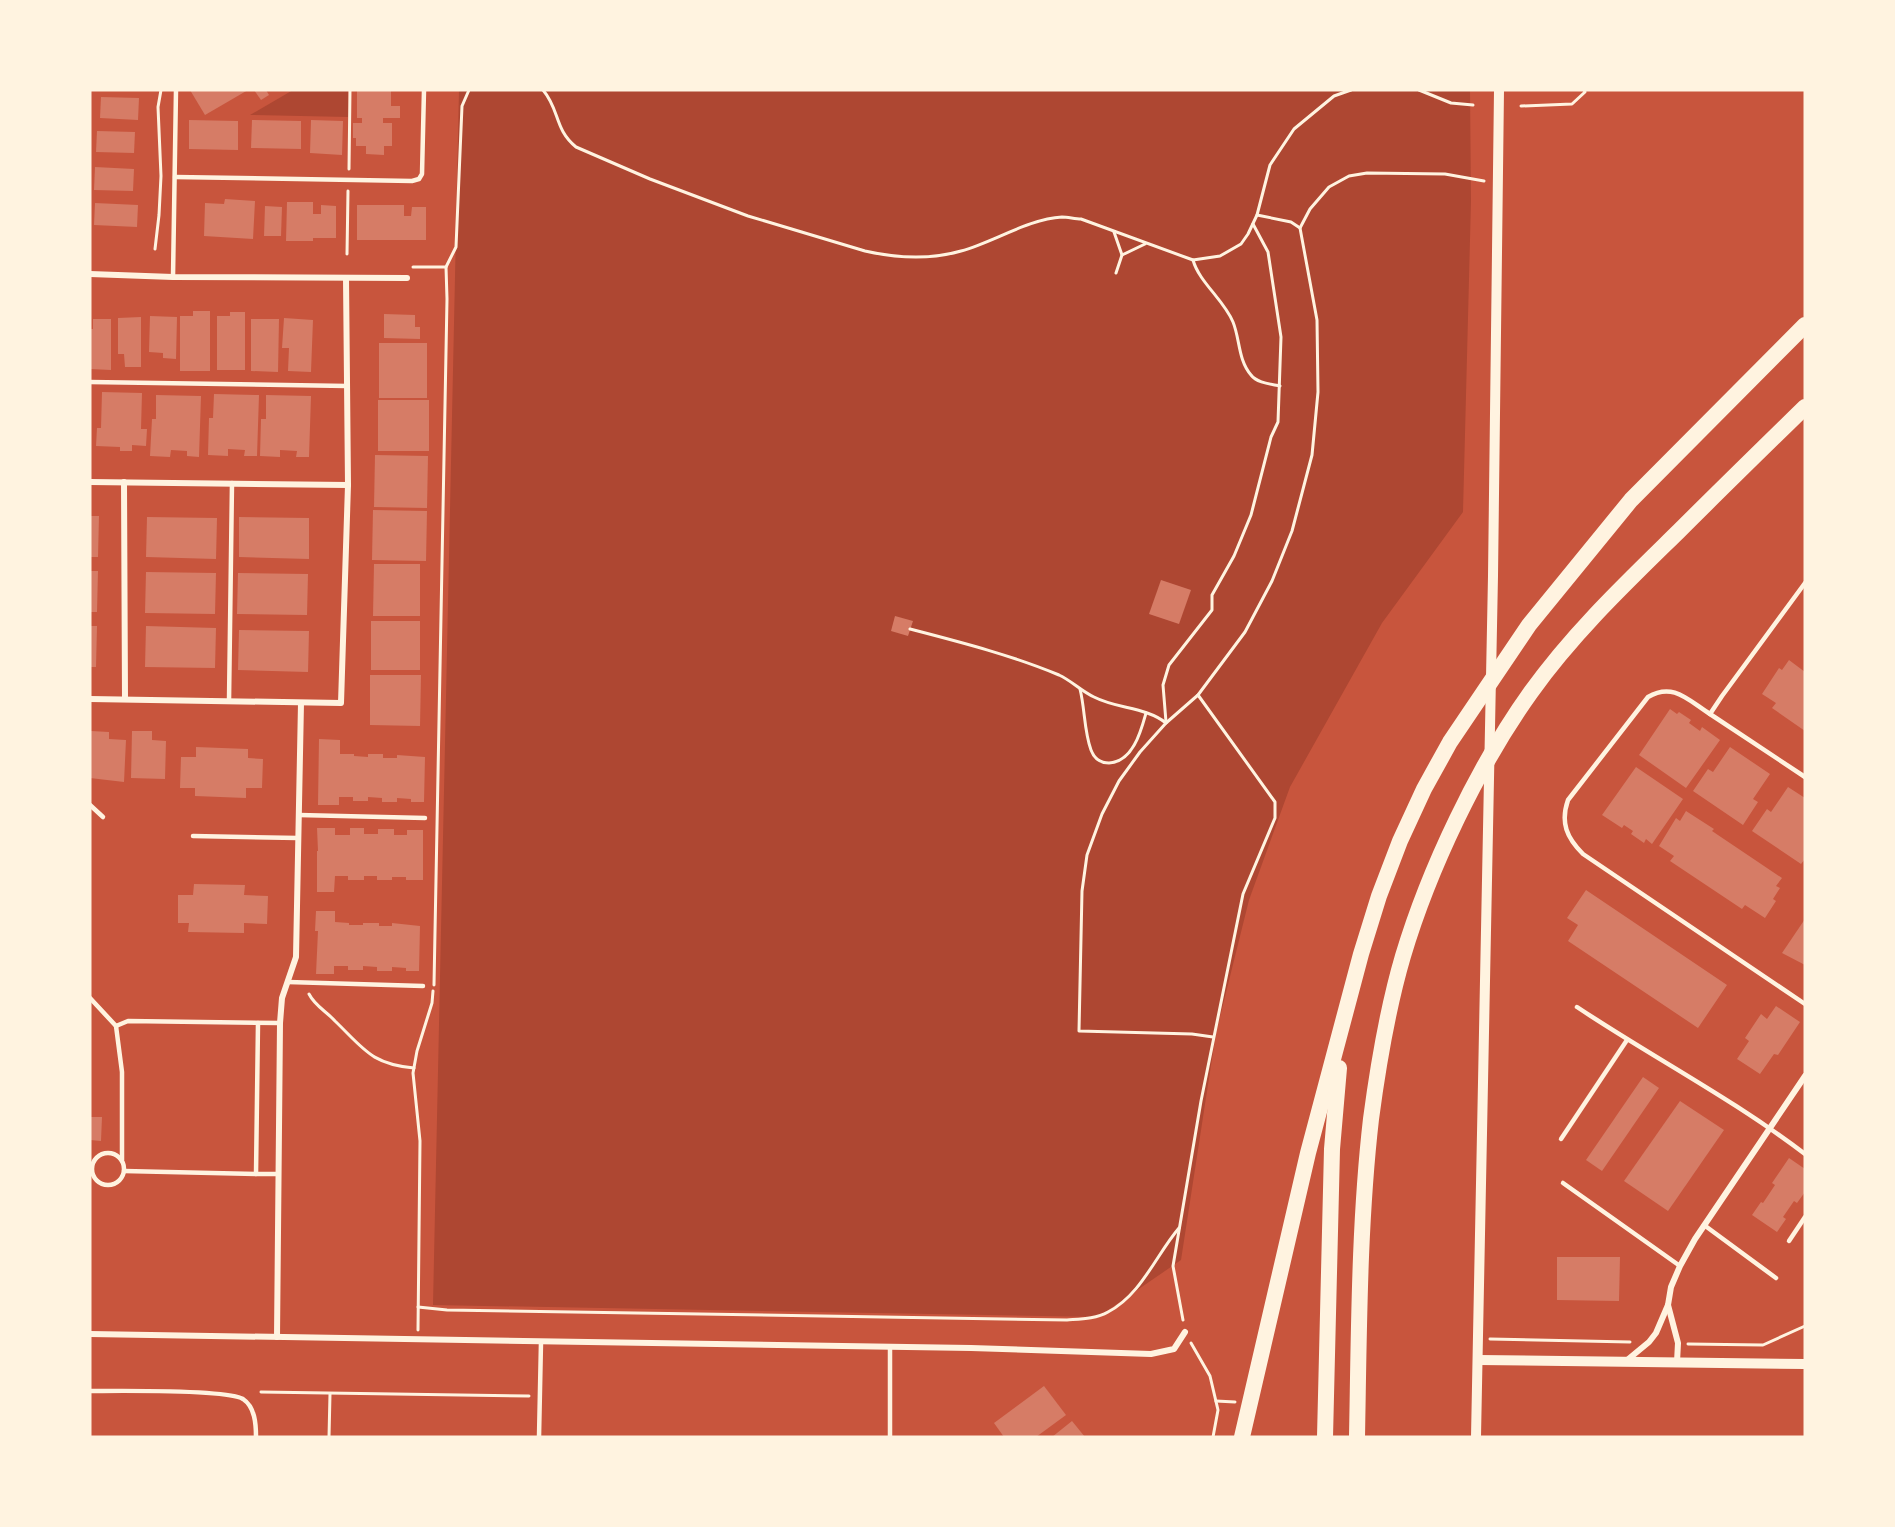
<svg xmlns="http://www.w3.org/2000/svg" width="1895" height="1527" font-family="Poppins,sans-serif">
<rect width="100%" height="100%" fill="#c8553d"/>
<g fill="#ae4732">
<path d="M293 90H348V117L250 115Z"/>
<path d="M459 90H1470L1471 201 1463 512 1382 623 1290 787 1249 900 1216 1033 1181 1260 1098 1317 433 1305Z"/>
</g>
<g fill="#d67c66">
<path d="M190 90H248L205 115Z"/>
<path d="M254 90H266L269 95 261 100Z"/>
<path d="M357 90H391V106H400V118H383V123H392V146H384V155L366 154V146H356V138H353V123H362V118H357Z"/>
<path d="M101 97 139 98 138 120 100 118Z"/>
<path d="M189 120 238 121V150L189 149Z"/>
<path d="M252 120 301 121V149L251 148Z"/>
<path d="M311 120 343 121 342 155 310 153Z"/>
<path d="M97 131 135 132 134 153 96 152Z"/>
<path d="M95 167 134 169 133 191 94 190Z"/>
<path d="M225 199 255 201 253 239 204 236 205 203 224 204Z"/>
<path d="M287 202H313V214H321V205L336 206V238H313V241H286Z"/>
<path d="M95 203 138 205 137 227 94 225Z"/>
<path d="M357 205H404V216H411L412 207H426V240H357Z"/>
<path d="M265 206 282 207 281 236H264Z"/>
<path d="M193 311H210V371H180V316H193Z"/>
<path d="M230 312H245V370H217V316H230Z"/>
<path d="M384 314 415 315V327H420V339L384 338Z"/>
<path d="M150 316 177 317 176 359 163 358V353L149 352Z"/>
<path d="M141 317V367H125L124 354H118V318Z"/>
<path d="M284 318 313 320 311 372 288 371 289 348H282Z"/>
<path d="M93 319H111V370L90 369V329H93Z"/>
<path d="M251 319H279L278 372 251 371Z"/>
<rect x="379" y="343" width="48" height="55"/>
<path d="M102 392 142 393 141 429H147L146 446 132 445V451H120V447L96 446 97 428H101Z"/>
<path d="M214 394 259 395 257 456H244L245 450 228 449V456L208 455 209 418H213Z"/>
<path d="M156 395 201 396 199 457 187 456V451L171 450 170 457 150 456 152 419H156Z"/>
<path d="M266 395 311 396 309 457H296L297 451 280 450V457L260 456 261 419H266Z"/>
<rect x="378" y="400" width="51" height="51"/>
<path d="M375 455 428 456 427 508 374 507Z"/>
<path d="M373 510 427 511 426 561 372 560Z"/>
<path d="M90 516H99L98 557H90Z"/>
<path d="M147 517 217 518 216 559 146 557Z"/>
<path d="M239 517 309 518V559L239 557Z"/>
<path d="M374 564H420V616H373Z"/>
<path d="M90 571H98L97 612H90Z"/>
<path d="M146 572 216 573 215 614 145 613Z"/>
<path d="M238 573 308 574 307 615 237 614Z"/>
<path d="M1161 580 1191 590 1179 624 1149 614Z"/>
<path d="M895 616 913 621 908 636 891 631Z"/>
<rect x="371" y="621" width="49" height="49"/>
<path d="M90 626H97L96 667H90Z"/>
<path d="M146 626 216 628 215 668 145 667Z"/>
<path d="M239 630 309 631 308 672 238 670Z"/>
<path d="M1789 660 1805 672V731L1772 708 1776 703 1762 694 1779 668 1782 670Z"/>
<path d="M370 675H421L420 726 370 725Z"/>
<path d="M1670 709 1677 714 1679 712 1691 720 1689 723 1700 731 1702 727 1720 740 1686 788 1639 755Z"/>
<path d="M91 731 109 732V739L126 740 124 782 90 778Z"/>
<path d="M132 731H152V740L166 741 165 779 131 778Z"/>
<path d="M319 739 340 740V754H354V756L368 757V754H383V758H397V755L425 757 424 802H411V799L397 798V802H382V798L368 797V801H353V797H339V805H318Z"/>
<path d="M196 747 248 749V758L263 759 262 788H246V798L195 796V788H180L181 757H196Z"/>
<path d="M1730 747 1770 774 1753 799 1758 802 1743 825 1693 791 1708 769 1713 772Z"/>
<path d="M1636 767 1683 799 1652 844 1646 839 1644 843 1631 834 1633 831 1624 825 1622 828 1602 815Z"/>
<path d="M1788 787 1805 798V859L1801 864 1752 831 1767 809 1771 812Z"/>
<path d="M1686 811 1714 829 1712 831 1782 878 1776 886 1780 888 1773 899 1776 901 1765 918 1745 905 1742 909 1670 861 1674 856 1659 846 1676 818 1680 821Z"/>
<path d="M317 828H335V835H350V828H364V834H378V829H394V835H407V830H423V880H406V877H392V880H377V876H364V880H348V876H335L334 892H317V851H318Z"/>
<path d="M194 884 245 885 244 895 268 896 267 924 244 923V933L188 932 189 923H178V895H193Z"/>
<path d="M1586 890 1727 985 1698 1028 1568 941 1578 925 1567 918Z"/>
<path d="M316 911H335V922L349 923V925H363V923H379V926H392V923L420 926 419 971H406V968L392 967V971H377V967L363 966V970H348V966H334V974H316L318 931H315Z"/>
<path d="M1805 919V965L1782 953Z"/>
<path d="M1776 1006 1800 1022 1778 1055 1774 1054 1760 1074 1737 1059 1749 1041 1745 1038 1761 1014 1767 1019Z"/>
<path d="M1643 1077 1659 1088 1602 1171 1586 1160Z"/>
<path d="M1680 1101 1724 1130 1668 1211 1624 1181Z"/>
<path d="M90 1117H102L101 1141 90 1140Z"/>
<path d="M1789 1158 1805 1169V1192L1797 1203 1794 1201 1783 1217 1786 1219 1777 1232 1752 1215 1761 1202 1763 1203 1775 1185 1772 1183Z"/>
<path d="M1557 1257H1620L1619 1301 1557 1300Z"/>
<path d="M1044 1386 1066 1415 1036 1437H1004L994 1423Z"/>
<path d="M1072 1421 1085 1437H1052Z"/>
</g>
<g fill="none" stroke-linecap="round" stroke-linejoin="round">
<g stroke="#fff3e0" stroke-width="3">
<path d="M543 90C560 110 554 129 576 147L650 179 748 216 865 251C896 258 930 260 961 251 994 242 1028 219 1062 217 1068 217 1075 219 1081 219L1193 260 1220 256 1241 244 1248 234 1257 215 1270 165 1294 129 1334 96 1351 90"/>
<path d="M1419 90 1451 103 1473 105"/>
<path d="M1521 106 1572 104 1585 92 1584 90"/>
<path d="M349 169 350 90"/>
<path d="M1257 215 1291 222 1300 228"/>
<path d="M1114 232 1122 255"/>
<path d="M155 249 159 215 161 176 158 107 161 90"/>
<path d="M347 254 348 191"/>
<path d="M1193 260C1199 282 1224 300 1233 322 1240 339 1238 360 1251 375 1257 383 1271 384 1280 386"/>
<path d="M413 267H446L456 247 462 106 469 90"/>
<path d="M1116 273 1122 255 1145 244"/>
<path d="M910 629C960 642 1011 655 1059 675 1072 681 1081 691 1094 697 1117 709 1146 707 1166 723"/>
<path d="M1080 689C1085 709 1084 731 1091 750 1094 758 1100 763 1109 763 1133 762 1141 731 1146 713"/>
<path d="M1198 695 1245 632 1272 581 1292 531 1312 455 1318 392 1317 320 1300 228 1310 209 1329 187 1349 176 1367 173 1445 174 1484 181"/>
<path d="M1166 722 1163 685 1169 665 1212 610V595L1234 556 1251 515 1271 437 1278 422 1281 337 1268 252 1253 224"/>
<path d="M434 985 447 299 446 267"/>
<path d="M309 994C315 1006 326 1011 335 1021 364 1049 371 1064 414 1068"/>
<path d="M418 1307 447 1310 1067 1320C1080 1319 1096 1319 1108 1312 1141 1295 1156 1255 1179 1228"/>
<path d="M1183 1320 1173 1266 1201 1101 1243 894 1275 818V802L1198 695 1166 723 1140 752 1119 781 1102 814 1087 855 1082 891 1079 1031 1192 1034 1213 1037"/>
<path d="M418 1330 420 1141 413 1073 417 1051 432 1003 433 991"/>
<path d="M1490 1339 1630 1342"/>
<path d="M1191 1343 1210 1376 1218 1410 1213 1437"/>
<path d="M1688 1344 1763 1345 1805 1326"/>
<path d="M261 1392 529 1396"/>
<path d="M1216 1401 1235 1402"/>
<path d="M329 1437 330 1394"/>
</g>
<g stroke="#fff3e0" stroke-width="4.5">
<path d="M175 177 412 181 419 179 422 174 424 90"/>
<path d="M173 277 176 90"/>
<path d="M90 382 347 386"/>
<path d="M1805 583 1722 696 1710 714 1805 777"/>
<path d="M229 701 232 483"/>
<path d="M1710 714C1688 700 1673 682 1648 697L1568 800C1560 823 1567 838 1583 854L1805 1004"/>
<path d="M90 805 103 817"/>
<path d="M299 815 425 818"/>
<path d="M193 836 298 838"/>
<path d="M288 982 423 986"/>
<path d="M90 998 116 1026 122 1072V1160"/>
<path d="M1577 1007C1652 1057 1733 1099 1805 1154"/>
<path d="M116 1026 128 1021 280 1023"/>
<path d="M1561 1139 1627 1040"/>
<circle cx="108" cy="1169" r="16"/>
<path d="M124 1171 256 1174 258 1023"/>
<path d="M256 1174H278"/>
<path d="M1563 1183 1680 1266"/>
<path d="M1704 1225 1776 1278"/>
<path d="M1789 1241 1805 1217"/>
<path d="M890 1347V1437"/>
<path d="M90 1391C116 1391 227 1389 243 1399 255 1407 256 1424 256 1437"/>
<path d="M539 1437 541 1342"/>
</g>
<g stroke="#fff3e0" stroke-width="6">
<path d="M90 274 173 277 407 278"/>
<path d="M90 482 348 485"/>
<path d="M124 482 125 699"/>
<path d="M90 699 341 703 348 485 346 278"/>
<path d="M90 1334 971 1348 1151 1354 1174 1349 1185 1332"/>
<path d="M277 1337 280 1023 282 998 296 957 301 703"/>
<path d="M1626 1361 1649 1342 1656 1333 1668 1305"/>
<path d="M1677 1362 1678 1343 1668 1305 1671 1287 1680 1266 1695 1239 1805 1076"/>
</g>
<g stroke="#fff3e0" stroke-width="10">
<path d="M1479 1360 1805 1364"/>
<path d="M1476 1437 1493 576 1499 90"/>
</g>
<g stroke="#fff3e0" stroke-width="16">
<path d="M1242 1437 1308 1153 1361 954 1379 896 1400 841 1424 789 1450 742 1529 625 1631 500 1805 325"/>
<path d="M1325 1437 1332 1149 1339 1068"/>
<path d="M1357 1437C1359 1331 1359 1224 1371 1119 1378 1066 1388 1007 1403 956 1429 869 1478 766 1531 692 1574 632 1627 582 1679 531 1721 489 1763 448 1805 407"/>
</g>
</g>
<rect width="1895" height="1527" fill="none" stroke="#fff3e0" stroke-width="183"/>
</svg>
